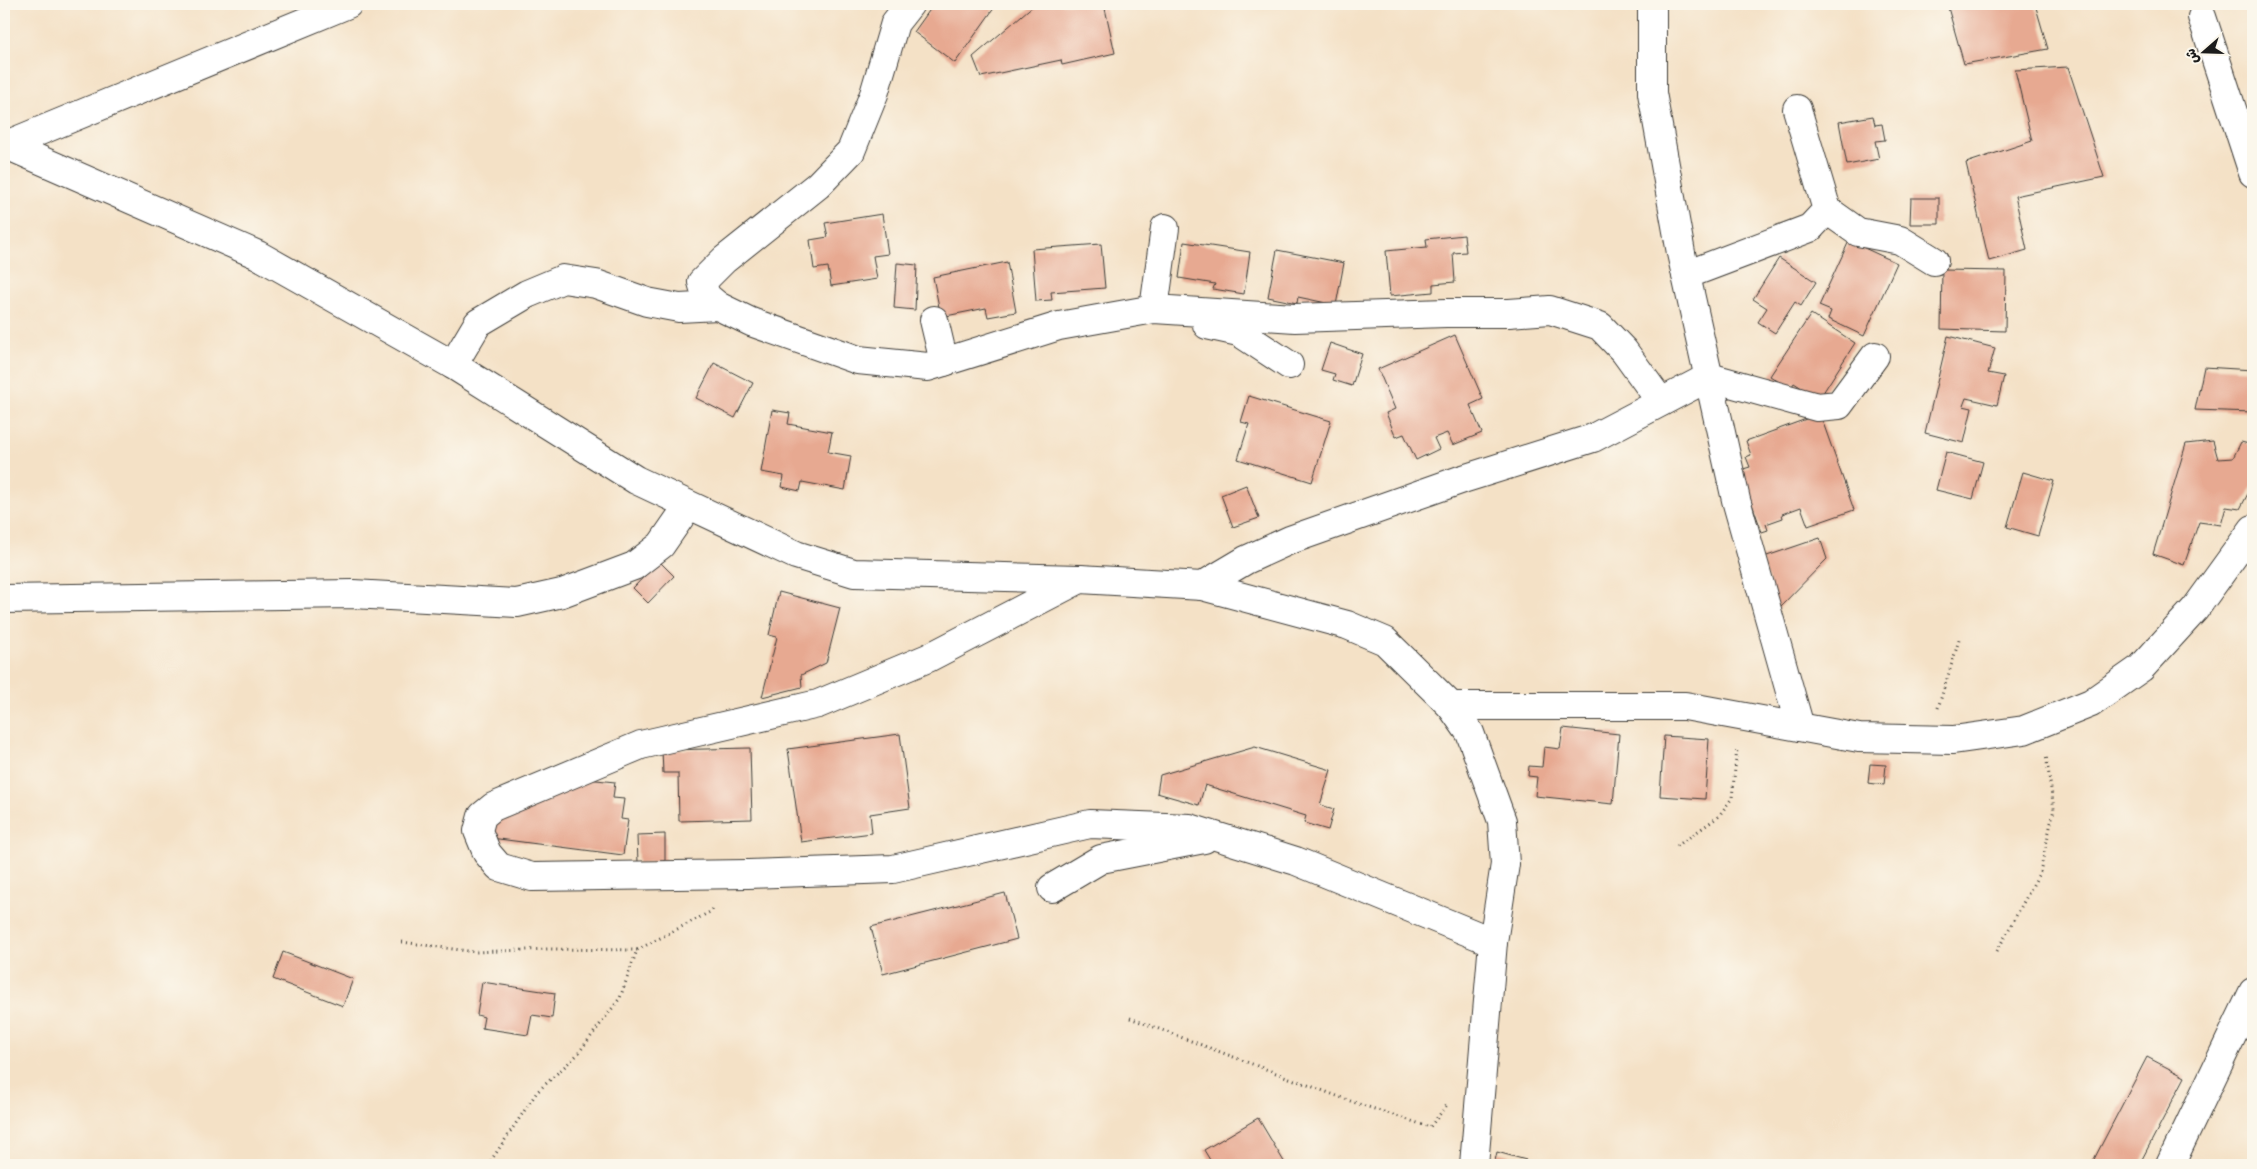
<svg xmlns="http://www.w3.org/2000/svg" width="2257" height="1169" font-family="'Patrick Hand','Playpen Sans Arabic',sans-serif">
<rect width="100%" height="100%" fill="#fbf7ec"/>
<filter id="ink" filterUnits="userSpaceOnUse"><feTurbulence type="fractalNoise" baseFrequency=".02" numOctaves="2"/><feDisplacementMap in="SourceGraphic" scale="10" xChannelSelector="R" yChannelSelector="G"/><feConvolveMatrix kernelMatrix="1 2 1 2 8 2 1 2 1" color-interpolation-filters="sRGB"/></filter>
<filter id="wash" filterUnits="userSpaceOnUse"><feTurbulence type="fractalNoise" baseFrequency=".0096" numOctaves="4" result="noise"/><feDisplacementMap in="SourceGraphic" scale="20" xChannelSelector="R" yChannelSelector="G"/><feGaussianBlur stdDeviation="1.12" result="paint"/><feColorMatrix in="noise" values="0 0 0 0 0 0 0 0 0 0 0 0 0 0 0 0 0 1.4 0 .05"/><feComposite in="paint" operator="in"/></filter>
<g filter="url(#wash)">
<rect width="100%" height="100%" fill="#f4e1c6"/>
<g id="blocks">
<g fill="#e7a991">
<path d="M934 4H997L955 63 914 32Z"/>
<path d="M1035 4H1104L1115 53 1062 65 1061 60 981 77 973 57Z"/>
<path d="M1947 4H2035L2048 49 1964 64Z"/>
<path d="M2068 67 2104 177 2015 196 2027 250 1989 261 1966 163 2032 141 2015 70Z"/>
<path d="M1873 116 1875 125 1882 124 1885 140 1875 141 1879 159 1847 165 1839 122Z"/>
<path d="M1911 198H1939V224H1910Z"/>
<path d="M882 214 888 254 873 256 877 279 831 286 828 267 814 269 810 240 828 237 825 223Z"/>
<path d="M1464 235 1466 252 1453 253 1455 282 1433 284V292L1390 296 1386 251 1427 247 1426 239Z"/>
<path d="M1849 241 1897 263 1864 336 1828 319 1831 311 1819 306Z"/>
<path d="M1184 242 1250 252 1244 294 1213 289 1215 284 1179 278Z"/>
<path d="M1101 244 1105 288 1051 292 1052 300 1036 301 1032 249Z"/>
<path d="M1277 250 1344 263 1336 305 1298 297 1297 303 1268 297Z"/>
<path d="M1779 258 1816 282 1801 306 1795 302 1775 333 1758 322 1767 308 1753 299Z"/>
<path d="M1007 262 1016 312 988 317 986 308 941 317 933 277Z"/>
<path d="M897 263 917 265 915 310 894 308Z"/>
<path d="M1942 270 2006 271 2005 331 1941 329Z"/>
<path d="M1811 314 1855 343 1819 399 1794 383 1790 389 1770 376Z"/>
<path d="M1455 335 1483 399 1470 405 1482 433 1453 445 1447 433 1434 438 1439 449 1416 460 1404 434 1396 437 1386 413 1395 409 1378 369Z"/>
<path d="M1948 336 1995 348 1988 373 2004 376 1997 405 1966 398 1963 406 1972 408 1964 443 1925 433Z"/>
<path d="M1330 343 1362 354 1352 386 1333 380 1335 374 1321 370Z"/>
<path d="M714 363 753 383 735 418 696 398Z"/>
<path d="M2204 367 2253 370V412L2195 410Z"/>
<path d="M1249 396 1331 421 1312 482 1238 459 1249 424 1241 422Z"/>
<path d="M772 410 790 413 788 424 832 432 828 452 851 456 845 490 802 482 800 491 782 487 784 476 761 472Z"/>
<path d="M1820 414 1854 510 1808 526 1801 507 1782 514 1783 518 1766 524 1768 530 1762 532 1740 470 1750 467 1746 457 1751 455 1746 441Z"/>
<path d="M2213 441 2218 459 2233 458 2241 442 2253 445V484L2240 509 2226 507 2221 525 2199 522 2184 565 2153 554 2186 444Z"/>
<path d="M1946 452 1983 462 1973 499 1936 490Z"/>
<path d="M2023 472 2054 481 2038 536 2007 527Z"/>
<path d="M1246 485 1259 518 1233 527 1221 495Z"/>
<path d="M1820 538 1827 559 1778 609 1761 558Z"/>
<path d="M659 561 674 576 648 603 633 588Z"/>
<path d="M779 592 840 608 826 663 801 675 802 687 762 697 777 637 769 635Z"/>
<path d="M1563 728 1619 734 1613 804 1535 796 1537 777 1528 776 1529 766 1542 767 1544 747 1560 749Z"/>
<path d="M900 734 910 808 870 814 872 833 801 842 788 749Z"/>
<path d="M1664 736 1709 739 1705 799 1660 796Z"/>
<path d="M1255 747 1331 770 1320 805 1334 809 1328 830 1304 823 1306 816 1205 785 1199 805 1157 793 1160 775Z"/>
<path d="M750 748 752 819 679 821 678 773H663L662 750Z"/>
<path d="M1870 764 1886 765 1884 785 1868 783Z"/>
<path d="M587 779 615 782 613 798 624 799 621 819 628 820 623 855 491 838 485 826 518 804Z"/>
<path d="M665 834V861L638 863 637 835Z"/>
<path d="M1005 893 1017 939 883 974 871 927Z"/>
<path d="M283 952 353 979 343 1006 273 979Z"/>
<path d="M482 982 555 993 552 1018 532 1015 528 1035 482 1028 484 1017 477 1015Z"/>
<path d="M2147 1057 2185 1077 2139 1165H2091Z"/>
<path d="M1258 1118 1286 1165H1213L1204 1150Z"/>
<path d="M1497 1152 1526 1160 1524 1165H1494Z"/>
</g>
</g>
</g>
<g filter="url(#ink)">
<use href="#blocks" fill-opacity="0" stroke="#3c3a36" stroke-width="1"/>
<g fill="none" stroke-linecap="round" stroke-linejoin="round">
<defs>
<g id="minor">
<path d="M910 4 895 23 874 94 851 151 818 185 724 260 702 282 706 296 718 306 751 322 858 360 928 367 1059 326 1154 309 1295 318 1446 313H1509L1550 310 1600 326 1624 351 1661 402"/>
<path d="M1652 4V93L1681 253 1736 500 1800 727"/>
<path d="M2202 17 2253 173"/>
<path d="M6 145 348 4"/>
<path d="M1827 210 1858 232 1900 240 1934 261"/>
<path d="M1686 275 1810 228 1827 210 1797 109"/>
<path d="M1154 309 1165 228"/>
<path d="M934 320 944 362"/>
<path d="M1207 325 1239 332 1289 365"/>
<path d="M453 365 478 323 527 294 563 279 596 284 647 302 679 308 718 306"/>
<path d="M1080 579 928 658 818 704 641 745 493 807 482 816 478 831 487 853 499 867 532 877 748 874 893 869 1090 824 1190 828 1296 861 1493 942"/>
<path d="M1202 586 1246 560 1290 540 1463 479 1593 438 1709 377 1817 407 1839 405 1875 356"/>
<path d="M1451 706H1685L1859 738 1953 740 2024 730 2091 703 2141 668 2195 609 2253 529"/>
<path d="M1052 888 1101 859 1204 839"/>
<path d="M2170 1165 2253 992"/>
</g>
<g id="tertiary">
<path d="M4 144 258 255 453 365 636 480 796 555 854 573 1080 579 1202 586 1347 625 1385 641 1451 706 1470 733 1502 821 1505 864 1493 942 1474 1165"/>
<path d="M4 599 353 594 517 603 562 593 634 566 661 545 688 506"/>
</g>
</defs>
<use href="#minor" stroke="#3c3a36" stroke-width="30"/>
<use href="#tertiary" stroke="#3c3a36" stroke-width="30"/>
<g stroke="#3c3a36" stroke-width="3" stroke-dasharray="1 4" stroke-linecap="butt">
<path d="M1938 708 1960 637"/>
<path d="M1677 846 1718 817 1732 798 1737 749"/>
<path d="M402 942 475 952 549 949 637 950"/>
<path d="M1997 951 2040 872 2054 809 2046 755"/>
<path d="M1130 1018 1353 1102 1430 1127 1447 1105"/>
<path d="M488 1165 537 1092 577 1055 620 998 637 950 710 912 715 907"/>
</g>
<use href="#minor" stroke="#fff" stroke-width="28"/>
<use href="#tertiary" stroke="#fff" stroke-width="28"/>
</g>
</g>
<rect width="2257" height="1169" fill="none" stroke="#fbf7ec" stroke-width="20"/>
<g transform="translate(2204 52) rotate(250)" stroke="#fbf7ec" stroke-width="4" paint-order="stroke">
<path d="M0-4L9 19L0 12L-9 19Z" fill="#1c1c1c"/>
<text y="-8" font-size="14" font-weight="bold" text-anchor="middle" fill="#1c1c1c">ش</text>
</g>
</svg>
